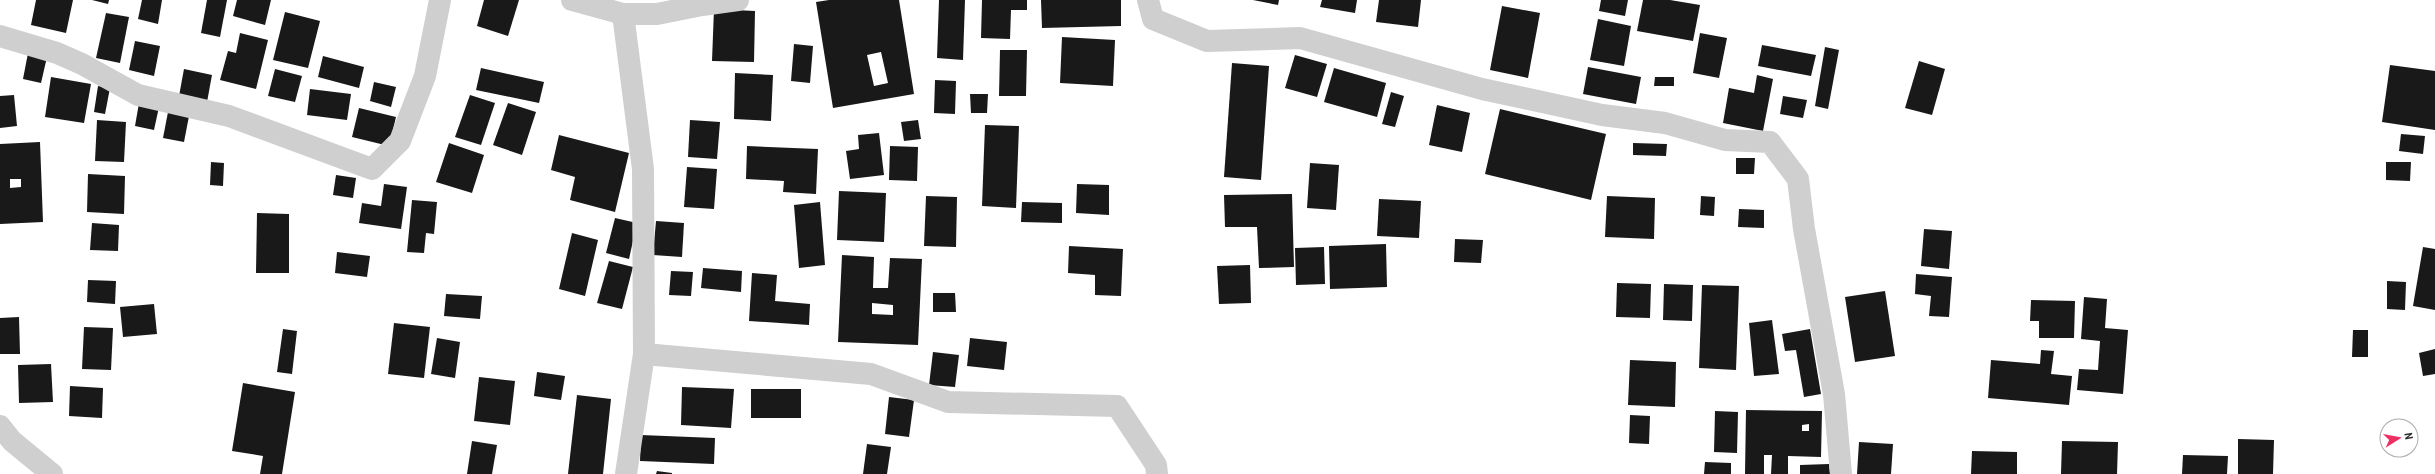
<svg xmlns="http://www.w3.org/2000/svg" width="2435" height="474" font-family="'Roboto Condensed',sans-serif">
<rect width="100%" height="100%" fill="#fff"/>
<g fill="#191919" fill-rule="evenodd">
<path d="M36 0H73L66 33 31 25Z"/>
<path d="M92 0H109L108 4Z"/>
<path d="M142 0H162L158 24 138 19Z"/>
<path d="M207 0H227L220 37 201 33Z"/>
<path d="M237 0H271L265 25 233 16Z"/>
<path d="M484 0H519L508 36 477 26Z"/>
<path d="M829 0H899L914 94 833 108 816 2ZM881 52 888 83 874 86 867 55Z"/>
<path d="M939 0H965L963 60 937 58Z"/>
<path d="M982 0H1027V10H1011L1010 39 981 38Z"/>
<path d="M1041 0H1121V26L1042 28Z"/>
<path d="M1253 0H1279L1278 5Z"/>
<path d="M1322 0H1357L1355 13 1320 7Z"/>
<path d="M1379 0H1421L1418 27 1376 22Z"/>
<path d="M1601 0H1628L1625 16 1599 11Z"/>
<path d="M1643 0H1670L1700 5 1693 41 1637 31Z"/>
<path d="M1502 6 1540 13 1528 78 1490 70Z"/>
<path d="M714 9 755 11 754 62 712 61Z"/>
<path d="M285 12 320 21 308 68 273 60Z"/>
<path d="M106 13 129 17 120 63 96 58Z"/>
<path d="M1598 19 1631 26 1624 66 1590 60Z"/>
<path d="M240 33 268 40 256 89 220 80 228 51 236 53Z"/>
<path d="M1700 33 1727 38 1719 78 1693 73Z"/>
<path d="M1062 37 1115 40 1113 86 1060 83Z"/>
<path d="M135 41 160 46 154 76 129 70Z"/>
<path d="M794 44 813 46 810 83 791 81Z"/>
<path d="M1762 45 1816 55 1811 76 1758 66Z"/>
<path d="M1825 47 1839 50 1828 109 1815 106Z"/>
<path d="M1000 50H1027L1026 96H999Z"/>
<path d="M28 53 47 57 41 83 23 79Z"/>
<path d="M1295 55 1327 64 1317 97 1285 88Z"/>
<path d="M323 56 364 67 359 88 318 77Z"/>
<path d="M1919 61 1945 69 1932 115 1905 108Z"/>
<path d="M1232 63 1269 66 1261 180 1224 177Z"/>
<path d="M2390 65 2435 71V130L2382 122Z"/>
<path d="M1588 67 1641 77 1636 104 1583 94Z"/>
<path d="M481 68 544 82 539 103 476 90Z"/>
<path d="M1334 68 1386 83 1377 117 1324 102Z"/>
<path d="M184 69 212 75 207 102 179 96Z"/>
<path d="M275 69 302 76 295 102 268 96Z"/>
<path d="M735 73 773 75 771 121 734 119Z"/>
<path d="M1757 75 1773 79 1763 131 1723 123 1729 88 1754 93Z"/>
<path d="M51 77 91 84 84 123 45 117Z"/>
<path d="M1655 77H1674V86H1654Z"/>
<path d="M935 80 956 81 955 114 934 113Z"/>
<path d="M374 82 396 87 391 107 370 101Z"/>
<path d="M98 86 110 88 105 114 94 112Z"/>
<path d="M310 89 351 94 347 120 307 115Z"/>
<path d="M1391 92 1404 96 1395 127 1382 124Z"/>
<path d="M970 94H988L987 113H971Z"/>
<path d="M14 95 17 126 0 128V96Z"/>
<path d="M470 95 495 103 481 145 455 137Z"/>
<path d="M1783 96 1807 100 1803 118 1780 114Z"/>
<path d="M139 103 159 107 154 130 135 126Z"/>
<path d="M508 103 536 112 522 155 493 145Z"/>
<path d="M1437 105 1470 113 1462 152 1429 145Z"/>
<path d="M359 108 396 117 389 146 352 137Z"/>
<path d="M1500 109 1606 134 1591 200 1485 174Z"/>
<path d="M168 112 189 116 184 142 163 138Z"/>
<path d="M97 120 126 122 124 162 95 161Z"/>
<path d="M690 120 720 122 717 159 688 157Z"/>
<path d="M918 120 921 139 904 141 901 122Z"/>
<path d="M985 125 1019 126 1016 208 982 206Z"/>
<path d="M879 133 884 175 850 179 846 151 859 149 858 135Z"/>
<path d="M2401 134 2425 136 2423 154 2399 151Z"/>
<path d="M559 135 629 153 615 212 570 200 575 177 551 170Z"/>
<path d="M40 142 43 222 0 224V144ZM10 179H21V187L10 188Z"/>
<path d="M449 143 484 155 472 193 436 182Z"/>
<path d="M1633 143 1667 144 1666 156 1633 155Z"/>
<path d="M747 146 818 149 816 194 783 192 784 181 746 179Z"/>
<path d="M890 146 918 147 917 181 889 180Z"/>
<path d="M1736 158H1755L1754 174H1736Z"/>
<path d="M211 162 224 163 223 186 210 185Z"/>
<path d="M2386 162H2411L2410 181 2386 180Z"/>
<path d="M1310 163 1339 165 1336 210 1307 208Z"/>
<path d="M687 167 717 169 714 209 684 207Z"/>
<path d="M88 174 125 176 124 214 87 212Z"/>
<path d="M336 175 356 178 353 198 333 195Z"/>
<path d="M384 184 407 187 401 229 359 223 362 203 381 206Z"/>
<path d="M1077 184 1109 185V215L1076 213Z"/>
<path d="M839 191 886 193 884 242 837 240Z"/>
<path d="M1292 194 1294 267 1259 268 1257 227H1225L1224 195Z"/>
<path d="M926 196 957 197 956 247 924 246Z"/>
<path d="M1607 196 1655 198 1654 239 1605 237Z"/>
<path d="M1701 196 1715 197 1714 216 1700 215Z"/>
<path d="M1379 199 1421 201 1419 238 1377 236Z"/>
<path d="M412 200 437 202 434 234 426 233 424 253 407 252Z"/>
<path d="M820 202 825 265 799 268 794 205Z"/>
<path d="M1022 202 1062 203V223L1021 222Z"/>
<path d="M1739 209 1764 210V228L1738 227Z"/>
<path d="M257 213 289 214V273H256Z"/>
<path d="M615 218 637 223 629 259 606 253Z"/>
<path d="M656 221 684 223 682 257 653 255Z"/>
<path d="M92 223 119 225 118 251 90 250Z"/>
<path d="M1924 229 1952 231 1949 269 1921 266Z"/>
<path d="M572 233 598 240 585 296 559 289Z"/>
<path d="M1455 239 1483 240 1481 263 1454 262Z"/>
<path d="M1386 244 1387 287 1330 289 1329 246Z"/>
<path d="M1069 246 1123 249 1121 296 1095 295V275L1068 273Z"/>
<path d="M1324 247 1325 284 1296 285 1295 248Z"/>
<path d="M2423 247 2435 249V310L2413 306Z"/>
<path d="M337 252 370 256 367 277 335 273Z"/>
<path d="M842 255 874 257 873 288H888L890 258 922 259 918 345 838 342ZM872 303 893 305V315L872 314Z"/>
<path d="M609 261 633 267 622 309 597 303Z"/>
<path d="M1250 265 1251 303 1219 304 1217 266Z"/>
<path d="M703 268 742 271 741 292 701 288Z"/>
<path d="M671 271 693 272 691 296 669 295Z"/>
<path d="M752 273 777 275 775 301 810 304 809 325 749 321Z"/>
<path d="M1916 274 1952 277 1949 317 1929 316 1931 296 1915 294Z"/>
<path d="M88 280 116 281 115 304 87 302Z"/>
<path d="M2387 281 2406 282 2405 310 2387 309Z"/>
<path d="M1617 283 1651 284 1650 318 1616 317Z"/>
<path d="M1664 284 1693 285 1692 321 1663 320Z"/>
<path d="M1702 285 1739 286 1736 370 1699 368Z"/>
<path d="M1885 291 1895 356 1855 362 1845 297Z"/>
<path d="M933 293H955L956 312H933Z"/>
<path d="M446 294 482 296 480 319 444 316Z"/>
<path d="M2084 297 2107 299 2105 328 2128 330 2123 394 2077 390 2079 369 2098 370 2100 341 2081 339Z"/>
<path d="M2031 300 2075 301 2074 338H2039V321H2030Z"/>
<path d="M154 304 157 334 123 337 120 307Z"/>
<path d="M19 317 20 354H0V318Z"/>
<path d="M1772 320 1779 374 1754 376 1749 323Z"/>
<path d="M394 323 430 327 424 378 388 374Z"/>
<path d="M84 327 113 328 111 370 82 369Z"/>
<path d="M283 329 297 331 292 374 277 372Z"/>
<path d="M1810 329 1821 394 1804 397 1796 350 1785 351 1782 334Z"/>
<path d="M2353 330H2368V357H2352Z"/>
<path d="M437 338 460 342 455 378 431 374Z"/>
<path d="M970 338 1007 342 1004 370 967 366Z"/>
<path d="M2435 349V374L2423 376 2419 353Z"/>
<path d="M2041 350 2054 351 2051 374 2072 376 2069 405 1988 398 1991 360 2040 364Z"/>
<path d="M933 352 959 355 955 387 929 385Z"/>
<path d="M1630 360 1676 362 1675 407 1628 405Z"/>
<path d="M51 364 53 402 19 403 18 365Z"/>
<path d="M537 372 565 376 561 400 534 396Z"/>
<path d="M479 377 515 381 510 425 474 421Z"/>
<path d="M243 383 295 392 282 474H260L263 456 232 451Z"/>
<path d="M70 386 103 388 102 418 69 416Z"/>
<path d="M682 387 734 389 731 428 681 425Z"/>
<rect x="751" y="389" width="50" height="29"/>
<path d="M577 395 611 399 603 474H568Z"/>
<path d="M889 397 914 400 909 437 885 434Z"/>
<path d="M1746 410 1822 411 1821 457 1788 456V474H1771L1772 455H1764V474H1745ZM1809 424V431H1802V425Z"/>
<path d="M1715 411 1738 412 1737 453 1714 452Z"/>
<path d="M1630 415 1650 416 1649 444 1629 443Z"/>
<path d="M641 435 715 438 714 464 640 461Z"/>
<path d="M2238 439 2274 440 2273 474H2238Z"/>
<path d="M472 441 497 445 492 474H467Z"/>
<path d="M2062 441 2118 442 2117 474H2061Z"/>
<path d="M1859 442 1893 444 1891 474H1857Z"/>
<path d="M867 444 891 447 887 474H863Z"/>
<path d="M1972 451 2017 452V474H1971Z"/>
<path d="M2183 455 2228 456 2227 474H2182Z"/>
<path d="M1705 462 1731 463V474H1704Z"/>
<path d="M1829 464 1830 474H1800V465Z"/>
<path d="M657 471 672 473V474H656Z"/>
</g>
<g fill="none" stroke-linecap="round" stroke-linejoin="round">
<g stroke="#cfcfcf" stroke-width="22">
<path d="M572 0 623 14H657L702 5 738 0"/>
<path d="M1148 0 1153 19 1207 41 1300 38 1482 89 1602 115 1665 123 1725 140 1770 142 1798 179 1804 229 1834 394 1841 474"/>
<path d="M623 14 643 169 644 354 626 474"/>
<path d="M0 36 57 53 82 64 138 95 229 116 372 169 400 141 425 76 440 0"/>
<path d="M644 354 871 374 948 402 1117 406 1156 465 1157 474"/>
<path d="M0 426 12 441 52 474"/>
</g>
</g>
<g transform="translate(2399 438) rotate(79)"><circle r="19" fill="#ffffff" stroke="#adadad"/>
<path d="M0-3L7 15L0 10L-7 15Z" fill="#ed2f62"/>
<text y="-6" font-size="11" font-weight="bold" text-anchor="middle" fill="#323232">N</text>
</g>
</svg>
